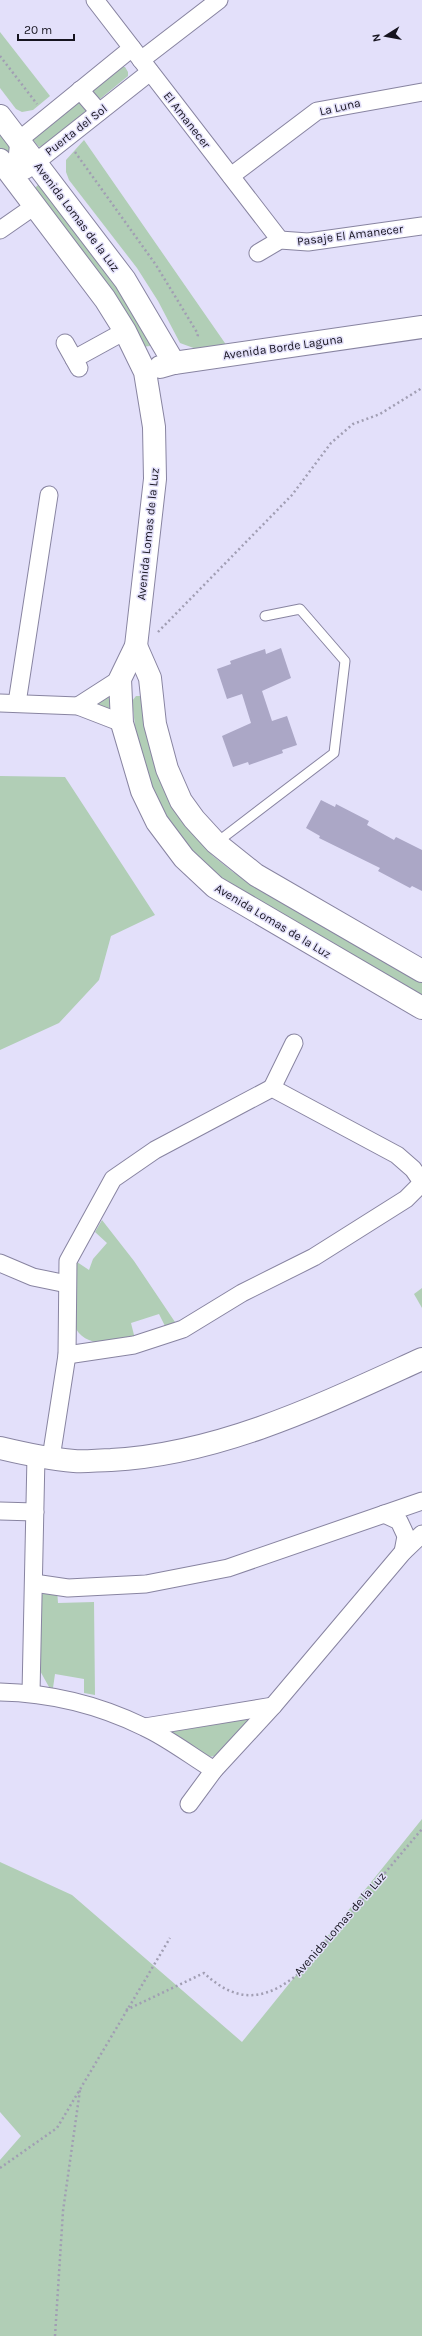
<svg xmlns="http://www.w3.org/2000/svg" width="422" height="2336" font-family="Karla,sans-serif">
<rect width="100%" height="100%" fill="#e3e0fa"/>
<g fill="#b1ceb6">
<path d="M0 32 50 96 33 110 22 112 16 109 0 88Z"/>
<path d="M120 67H125L128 72V76L100 99 92 94V90Z"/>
<path d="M78 101 87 110 44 145 39 147 33 140Z"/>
<path d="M0 131 15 152 6 156 0 149Z"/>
<path d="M84 140 227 346 199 350 180 343 158 301 137 268 69 180 66 172V160Z"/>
<path d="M40 183 128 299 150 340V346L142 347 34 189Z"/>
<path d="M115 691V712L94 704Z"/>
<path d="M136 696H141L143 700 176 813 213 856 233 872 422 978V998L227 885 191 855 157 804 137 742 132 701Z"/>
<path d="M0 776 65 777 155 915 111 936 99 980 59 1023 0 1050Z"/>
<path d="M102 1220 134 1261 175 1322 166 1328 159 1314 131 1323 135 1339C117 1343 88 1349 76 1329 73 1324 74 1311 74 1305 73 1289 73 1277 77 1262L89 1270 93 1259 107 1243 95 1232Z"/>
<path d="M422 1288V1308L414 1294Z"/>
<path d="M48 1588 57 1590 58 1603 94 1602 95 1695 84 1693V1679L55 1674 53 1688 49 1687 39 1669 41 1596Z"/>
<path d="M251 1715 253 1718 215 1756 209 1757 171 1733V1729Z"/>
<path d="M422 1819V2336H0V2160L21 2136 0 2112V1862L72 1895 242 2042Z"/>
</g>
<g fill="#aba7c6">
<path d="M281 648 291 678 262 691 272 721 287 716 297 745 282 750 283 753 249 765 248 762 233 767 222 736 251 723 242 694 227 699 217 669 231 664 230 661 265 649 266 654Z"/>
<path d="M321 800 335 807 336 804 369 821 367 825 394 840 396 837 422 850V891L412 886 410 888 378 871 380 868 319 838 320 836 306 828Z"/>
</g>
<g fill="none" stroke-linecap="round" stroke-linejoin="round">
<defs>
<path id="lane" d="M216 843 334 753 345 661 300 609 265 616"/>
<g id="street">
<path d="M95 0 280 240"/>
<path d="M141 60 219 0"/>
<path d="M80 90 99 112"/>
<path d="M26 170 150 72"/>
<path d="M231 176 317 111 422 92"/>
<path d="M15 178 19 140 132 48"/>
<path d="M0 230 36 205"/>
<path d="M258 253 280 240 308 242 422 226"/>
<path d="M65 343 79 368"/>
<path d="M74 359 125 331"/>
<path d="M0 703 78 706 122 723"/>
<path d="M17 703 49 495"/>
<path d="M78 706 120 679"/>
<path d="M272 1088 294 1043"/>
<path d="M0 1263 33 1277 67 1284"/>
<path d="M67 1355 134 1345 183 1329 242 1293 314 1257 406 1199 422 1183"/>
<path d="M51 1458 67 1355 68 1261 113 1179 155 1150 272 1088 397 1155 413 1169 422 1182"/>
<path d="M0 1511 35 1512"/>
<path d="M384 1514 399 1521 406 1536 403 1552"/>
<path d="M34 1583 68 1588 146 1584 228 1568 422 1501"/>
<path d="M0 1692C50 1693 99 1705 144 1727 168 1738 191 1756 214 1770"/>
<path d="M31 1693 36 1456"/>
<path d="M145 1727 273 1706"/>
<path d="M189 1804 214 1770 273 1706 403 1552 422 1534"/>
</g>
<g id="secondary">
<path d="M0 116 125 280 174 363"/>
<path d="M0 160 105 299 125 331 145 372 154 427 155 479 136 646 120 679 122 723 142 791 157 822 184 858 215 887 422 1008"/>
<path d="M160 367 174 363 422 327"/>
<path d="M136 646 150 678 155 724 167 769 181 801 194 819 216 843 256 875 422 971"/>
<path d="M0 1448C25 1454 49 1459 74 1461 86 1462 99 1460 111 1460 221 1454 323 1404 422 1359"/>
</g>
</defs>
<use href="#lane" stroke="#8884a1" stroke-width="11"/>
<use href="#street" stroke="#8884a1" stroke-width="19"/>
<use href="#secondary" stroke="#8884a1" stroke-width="24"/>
<g stroke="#a19eb3" stroke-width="2.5" stroke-dasharray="2 3" stroke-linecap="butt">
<path d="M0 56 37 104"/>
<path d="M75 152 156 265 198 334 197 339"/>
<path d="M158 632 292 495 331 443 353 424 380 414 422 388"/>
<path d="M126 2010 204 1973C240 2007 270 1999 304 1969L422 1829"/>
<path d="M0 2168 57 2128 170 1938"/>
<path d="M55 2336 63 2211 80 2090"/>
</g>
<use href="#lane" stroke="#fff" stroke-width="9"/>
<use href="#street" stroke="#fff" stroke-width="17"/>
<use href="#secondary" stroke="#fff" stroke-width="22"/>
</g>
<g text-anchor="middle" stroke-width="3" stroke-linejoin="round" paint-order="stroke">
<g font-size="12" fill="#16141f" stroke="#e3e0fa">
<text transform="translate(340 107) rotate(-13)" y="4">La Luna</text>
<text transform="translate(187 120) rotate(52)" y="4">El Amanecer</text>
<text transform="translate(76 130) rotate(-38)" y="4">Puerta del Sol</text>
<text transform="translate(77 217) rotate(53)" y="4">Avenida Lomas de la Luz</text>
<text transform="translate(350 235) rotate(-7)" y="4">Pasaje El Amanecer</text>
<text transform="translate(283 347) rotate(-8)" y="4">Avenida Borde Laguna</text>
<text transform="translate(148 534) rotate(-84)" y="4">Avenida Lomas de la Luz</text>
<text transform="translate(273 921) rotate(31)" y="4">Avenida Lomas de la Luz</text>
<text transform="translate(340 1924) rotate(-49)" y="4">Avenida Lomas de la Luz</text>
</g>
</g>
<g transform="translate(386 36) rotate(259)" stroke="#e3e0fa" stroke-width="3" paint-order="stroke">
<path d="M0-3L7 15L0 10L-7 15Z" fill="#16141f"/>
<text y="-6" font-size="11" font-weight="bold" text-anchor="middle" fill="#16141f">N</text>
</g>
<path d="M18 34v6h56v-6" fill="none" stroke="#16141f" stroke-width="2"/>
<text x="24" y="34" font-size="12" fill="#16141f" stroke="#e3e0fa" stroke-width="3" paint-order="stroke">20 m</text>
</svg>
